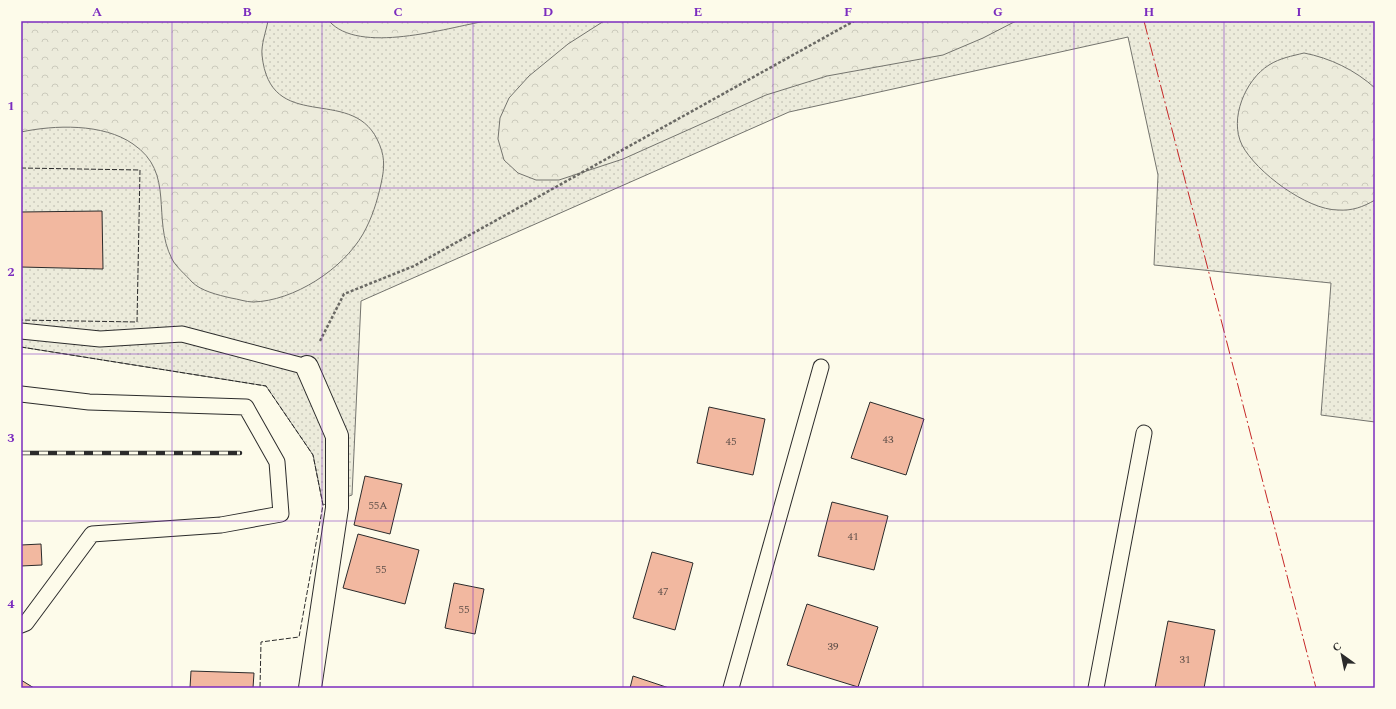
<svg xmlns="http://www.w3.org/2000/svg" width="1396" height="709" font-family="Spectral,serif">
<defs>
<pattern id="green-dots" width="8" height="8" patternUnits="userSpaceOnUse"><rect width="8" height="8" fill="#ecebdb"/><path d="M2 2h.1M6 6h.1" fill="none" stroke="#cbcabc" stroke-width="1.8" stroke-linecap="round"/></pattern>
<pattern id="forest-crowns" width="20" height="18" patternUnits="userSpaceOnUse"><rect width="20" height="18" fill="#ecebdb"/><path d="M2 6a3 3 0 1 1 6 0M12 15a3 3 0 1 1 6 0" fill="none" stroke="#cbcabc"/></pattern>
</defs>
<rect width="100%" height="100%" fill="#fdfbea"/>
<path fill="url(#green-dots)" stroke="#74746e" d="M21 21H1375V422L1321 415 1331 283 1154 265 1158 175 1128 37 789 112 361 301 352 495 323 505 313 455 266 386 21 347Z"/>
<g fill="url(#forest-crowns)" stroke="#74746e">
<path d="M21 21H268C266 31 261 45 262 55 270 135 350 85 377 139 385 155 385 166 381 184 377 202 372 218 363 234 343 269 294 301 253 302 246 302 238 299 231 298 218 295 201 291 192 282 186 275 176 267 172 259 151 218 176 173 133 144 103 123 54 125 21 132Z"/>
<path d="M329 21H486C446 28 359 55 329 21Z"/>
<path d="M604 21H1016L983 38 943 55 827 76 766 95 623 159 559 180H536L518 173 504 160 498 139 500 118 509 98 529 76 568 44Z"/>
<path d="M1304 53C1330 58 1355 70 1375 88V200C1363 207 1352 211 1338 210 1307 210 1256 172 1242 145 1229 119 1245 80 1269 65 1280 58 1292 56 1304 53Z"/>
</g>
<g fill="#f2b8a0" stroke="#2b2b2b">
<path d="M102 211 103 269 21 267V212Z"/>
<path d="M870 402 924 419 906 475 851 458Z"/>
<path d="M709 407 765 419 753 475 697 463Z"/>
<path d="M365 476 402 484 390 534 354 525Z"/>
<path d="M832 502 888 516 874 570 818 556Z"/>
<path d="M358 534 419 550 405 604 343 588Z"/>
<path d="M41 544 42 565 21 566V545Z"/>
<path d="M652 552 693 563 675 630 633 618Z"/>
<path d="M454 583 484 589 475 634 445 628Z"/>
<path d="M807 604 878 627 858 687 787 665Z"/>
<path d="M1168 621 1215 630 1204 688H1155Z"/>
<path d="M191 671 254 673 253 688H190Z"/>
<path d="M633 676 669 688H630Z"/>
<path d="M21 680 34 688H21Z"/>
</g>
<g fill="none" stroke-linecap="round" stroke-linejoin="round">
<defs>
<g id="lane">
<path d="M21 331 100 339 182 334 307 367"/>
<path d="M21 394 89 402 246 407 277 462 281 514 221 525 92 534 26 623 21 625"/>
<path d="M731 688 821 367"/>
<path d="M1096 688 1144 433"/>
</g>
<path id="street" d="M307 367 337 436V508L310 688"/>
</defs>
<use href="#lane" stroke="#2b2b2b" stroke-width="17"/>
<use href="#street" stroke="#2b2b2b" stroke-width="24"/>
<path stroke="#6a6964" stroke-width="2.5" stroke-dasharray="3 2" stroke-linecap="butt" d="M320 341 344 294 414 266 854 21"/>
<use href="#lane" stroke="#fdfbea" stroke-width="15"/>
<use href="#street" stroke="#fdfbea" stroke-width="22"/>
<defs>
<path id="rail" d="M21 453H240"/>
</defs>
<use href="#rail" stroke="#2b2b2b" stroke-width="4.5"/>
<use href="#rail" stroke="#fdfbea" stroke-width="3" stroke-dasharray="9" stroke-linecap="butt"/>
<g stroke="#2b2b2b" stroke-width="1" stroke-dasharray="5 2" stroke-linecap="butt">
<path d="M21 168 140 170 137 322 21 320"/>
<path d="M21 347 266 386 313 455 323 505 299 637 261 642 260 688"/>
</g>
<path stroke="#c62828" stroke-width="1" stroke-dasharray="14 3 2 3" stroke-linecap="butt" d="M1144 21 1316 688"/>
</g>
<path fill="none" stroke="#7b2cbf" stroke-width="1" stroke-opacity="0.55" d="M172 21V688M322 21V688M473 21V688M623 21V688M773 21V688M923 21V688M1074 21V688M1224 21V688M21 188H1375M21 354H1375M21 521H1375"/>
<g text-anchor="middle" stroke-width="3" stroke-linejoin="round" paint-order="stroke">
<g font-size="11" fill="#5d4e48">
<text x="888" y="443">43</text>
<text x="731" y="445">45</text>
<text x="378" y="509">55А</text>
<text x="853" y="540">41</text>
<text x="381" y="573">55</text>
<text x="663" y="595">47</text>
<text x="464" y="613">55</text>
<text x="833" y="650">39</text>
<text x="1185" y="663">31</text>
</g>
</g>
<rect width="1396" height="709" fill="none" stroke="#fdfbea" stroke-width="44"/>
<g transform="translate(1342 655) rotate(327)" stroke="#fdfbea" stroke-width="3" paint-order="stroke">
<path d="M0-3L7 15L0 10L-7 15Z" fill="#2b2b2b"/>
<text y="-6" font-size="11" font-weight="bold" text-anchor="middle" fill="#2b2b2b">С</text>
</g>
<rect x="22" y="22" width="1352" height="665" fill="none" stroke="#7b2cbf" stroke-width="1.5"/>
<g font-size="13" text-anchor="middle" font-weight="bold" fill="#7b2cbf">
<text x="97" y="16">A</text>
<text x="247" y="16">B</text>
<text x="398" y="16">C</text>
<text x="548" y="16">D</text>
<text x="698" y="16">E</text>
<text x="848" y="16">F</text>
<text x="998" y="16">G</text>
<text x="1149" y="16">H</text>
<text x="1299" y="16">I</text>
<text x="11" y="110">1</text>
<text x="11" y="276">2</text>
<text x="11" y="442">3</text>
<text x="11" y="608">4</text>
</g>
</svg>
